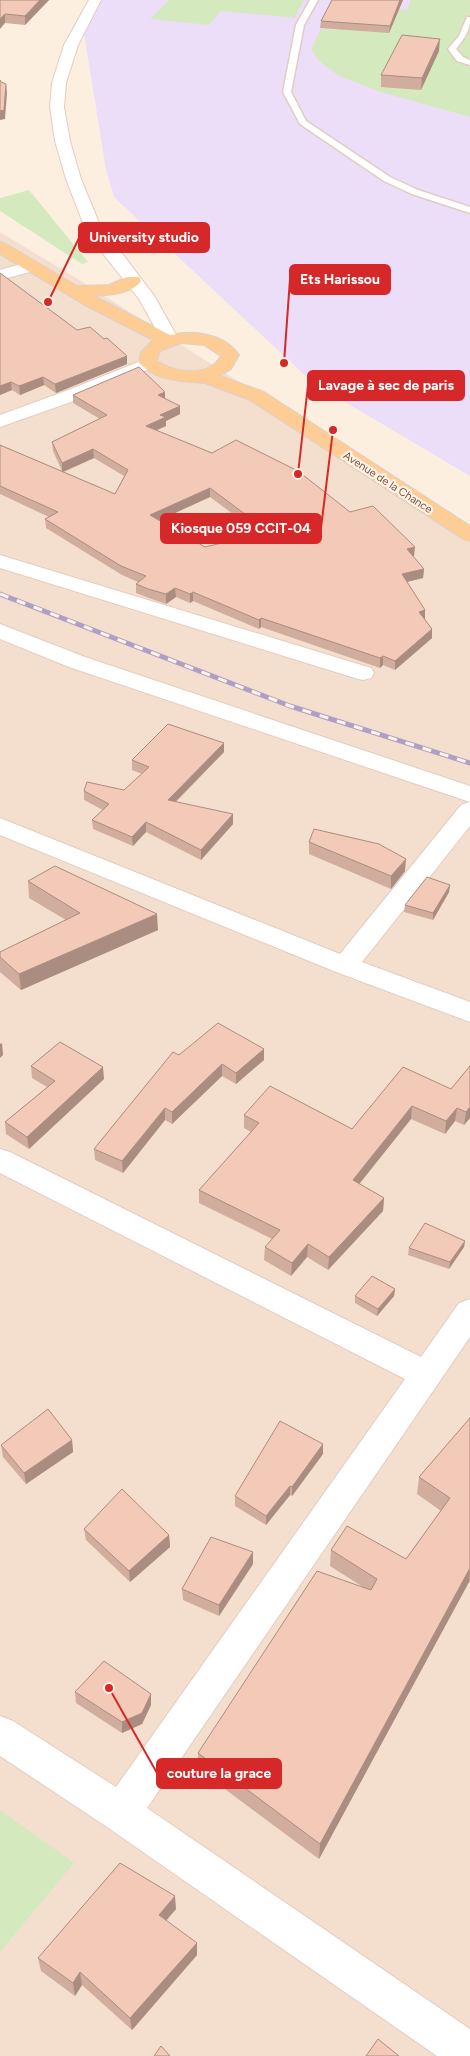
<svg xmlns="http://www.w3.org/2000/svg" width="470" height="2056" font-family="Figtree,sans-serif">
<rect width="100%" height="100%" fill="#fdefe0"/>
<path fill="#f4dfce" d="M0 232 81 281 470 529V2056H0Z"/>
<path fill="#ecddf9" d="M102 0H470V476L313 383 114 197 106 170 83 27Z"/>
<g fill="#d4eabe">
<path d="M169 0H304L295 18 221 11 209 25 150 19Z"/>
<path d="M411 0H470V117L381 92 339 76 319 61 311 49 321 29 337 30C353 1 379 8 407 10Z"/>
<path d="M29 190 88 262 82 264 0 211V198Z"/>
<path d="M0 1810 74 1863 0 1952Z"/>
</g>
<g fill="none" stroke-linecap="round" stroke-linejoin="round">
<defs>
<g id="service">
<path d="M310 0H318L304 25 291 92 306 121 390 177 418 190 470 207V213L412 194 384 181 300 124 283 92 296 25Z"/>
<path d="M467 17H470C470 31 465 38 456 49L463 57 470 60V65L457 61 448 49 459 36Z"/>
</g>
<g id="minor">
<path d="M31 261 37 262 39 266 37 270 0 280V270Z"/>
<path d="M0 555 371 668 374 673 371 678 363 680 355 678 0 568Z"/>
<path d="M0 624 85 657 470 786V802L69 667 0 639Z"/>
<path d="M470 802V826L362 962 470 1002V1022L336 972 0 835V818L340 954 461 805Z"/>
<path d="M0 1149 10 1152 421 1357 459 1303 470 1299V1337L147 1808 470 2029V2056H437L107 1827 0 1756V1716L13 1721 116 1787 405 1379 0 1173Z"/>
</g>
<g id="tertiary">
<path d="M89 0H101L78 45 66 83 64 107 70 141 81 179 99 223 155 297 179 340 176 344 170 345 164 344 139 299 104 255 83 223 66 179 55 141 50 107 52 83 64 45Z"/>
<path d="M148 358 154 359 157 363 154 367 85 397 0 427V415L71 389Z"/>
</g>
<path id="primary" d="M0 242 6 244 77 286 109 285 127 277H139L141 281C132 294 108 295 94 296L170 335C194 330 224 333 239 355L231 369 220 376 264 392 470 526V541L463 539 250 400 205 383 180 381 161 377 150 372 139 363 141 352 153 340 83 304 0 254ZM181 343 204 345 221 356C208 378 176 373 157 361L160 351Z"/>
</defs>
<use href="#service" stroke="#e3ccbf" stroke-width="3"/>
<use href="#minor" stroke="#e3ccbf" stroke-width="2"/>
<use href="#tertiary" stroke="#e3ccbf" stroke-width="2"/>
<use href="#primary" stroke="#dbd2cf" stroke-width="2"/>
<use href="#service" fill="#fff" fill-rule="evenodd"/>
<use href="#minor" fill="#fff" fill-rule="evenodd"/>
<use href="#tertiary" fill="#fff" fill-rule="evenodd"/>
<use href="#primary" fill="#fecd96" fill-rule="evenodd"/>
<defs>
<path id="rail" d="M0 594 290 706 470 763"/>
</defs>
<use href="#rail" stroke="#b09fc5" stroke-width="5"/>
<use href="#rail" stroke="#fff3e6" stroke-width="3" stroke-dasharray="9" stroke-linecap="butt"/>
</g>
<g fill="#d1ad9d" fill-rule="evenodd">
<path d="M0 0H49L25 25 5 23Z"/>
<path d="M332 0H403L389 33 320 28 321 21Z"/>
<path d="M439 51 421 90 381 87V75Z"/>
<path d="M0 273 77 330 127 364 56 393 44 385 20 395 12 390 0 395Z"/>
<path d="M165 392V398L180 414 166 421V426L156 430 350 512 414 556 413 557 424 569 423 578 407 582 425 610V619L432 629V638L395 670 383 665 380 668 261 627 259 629 193 601 190 603 176 597 166 604 149 598 136 593V584L138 582 122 575 46 528 45 519 49 517 0 494V445L62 471 53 451 52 442 100 419 73 403V395ZM94 458 124 476 115 494 64 472ZM210 497 260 534 205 547 159 520Z"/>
<path d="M224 752 176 802 233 824 201 860 146 832 133 846 93 829 92 820 103 810 84 800V791L124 790 142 774 132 770V760Z"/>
<path d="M309 842 405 871 391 889 309 854Z"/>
<path d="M28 881 158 930 21 990 0 972V952L66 920 29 898Z"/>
<path d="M450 885 449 892 433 920 404 912 405 905Z"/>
<path d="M264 1049V1060L236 1084 222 1076 172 1124 165 1120 123 1173 95 1160 94 1149 179 1055Z"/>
<path d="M31 1066 104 1079 29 1149 6 1134 5 1122 47 1087 32 1078Z"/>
<path d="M470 1066V1118L464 1125 455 1121 445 1134 411 1119 359 1184 384 1198 383 1211 328 1270 307 1257 291 1276 264 1260 265 1247 272 1239 199 1203V1190L251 1132 244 1128V1115L352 1129 451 1089Z"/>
<path d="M465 1241 464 1247 449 1269 408 1255 409 1248Z"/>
<path d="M395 1289 394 1296 377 1316 355 1303V1296Z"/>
<path d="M470 1418V1582H469L319 1859 198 1769V1753L363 1587 330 1566 331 1550 406 1559 441 1511 417 1494 419 1477Z"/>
<path d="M72 1440 73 1452 26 1484 3 1457 1 1445Z"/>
<path d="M323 1454 292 1496 290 1495 266 1525 235 1506V1496Z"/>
<path d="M84 1529 169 1535 170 1547 130 1582 86 1540Z"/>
<path d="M253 1564 219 1616 183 1600 182 1589Z"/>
<path d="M75 1692 151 1694V1705L142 1724 122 1733 76 1703Z"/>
<path d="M176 1909 166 1920 197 1955 132 2030 82 1985 75 1996 41 1971 38 1958Z"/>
</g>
<g fill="#aa8d80">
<path d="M40 0H49L25 25V16Z"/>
<path d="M400 0H403L389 33 390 26Z"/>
<path d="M5 14V23L0 29V19Z"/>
<path d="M440 39 439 51 421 90 422 78Z"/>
<path d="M6 84 7 93 5 119 0 120V111Z"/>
<path d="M127 356V364L56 393 55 384Z"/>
<path d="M43 377 44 385 20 395 19 386Z"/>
<path d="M11 382 12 390 0 395V386Z"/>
<path d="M165 392V400L158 395Z"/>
<path d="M180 406V414L166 421V426L146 435V426L160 415Z"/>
<path d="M93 449 94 458 62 472V463Z"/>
<path d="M210 488V497L151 524 150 515Z"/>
<path d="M415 547 414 556 406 558 407 549Z"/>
<path d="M424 569 423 578 402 583V574Z"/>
<path d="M175 588 176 597 166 604V594Z"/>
<path d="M193 592V601L190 603V594Z"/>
<path d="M425 610V620L419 612Z"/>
<path d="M261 618V627L259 629V620Z"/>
<path d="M432 629V638L395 670V661Z"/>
<path d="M383 656V665L380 668V658Z"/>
<path d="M224 743V752L168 809V800Z"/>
<path d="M233 814V824L201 860V850Z"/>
<path d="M146 822V832L133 846 132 837Z"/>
<path d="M406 859 405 871 391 889V876Z"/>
<path d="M450 885 449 892 433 920V913Z"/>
<path d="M157 914 158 930 21 990 19 974Z"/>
<path d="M2 1043 3 1055 0 1058V1044Z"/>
<path d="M264 1049V1060L236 1084V1073Z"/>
<path d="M222 1064V1076L172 1124V1112Z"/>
<path d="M103 1067 104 1079 29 1149 27 1137Z"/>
<path d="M412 1106 411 1119 352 1193 353 1180Z"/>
<path d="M470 1107V1118L464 1125 466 1112Z"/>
<path d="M165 1108V1120L123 1173 122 1161Z"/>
<path d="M457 1108 455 1121 445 1134 446 1121Z"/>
<path d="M384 1198 383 1211 328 1270 329 1257Z"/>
<path d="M465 1241 464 1247 449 1269 450 1262Z"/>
<path d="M308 1244 307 1257 291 1276 292 1263Z"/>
<path d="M395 1289 394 1296 377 1316 378 1309Z"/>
<path d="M72 1440 73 1452 26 1484 24 1473Z"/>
<path d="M323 1444V1454L292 1496V1487Z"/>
<path d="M290 1486V1495L266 1525V1516Z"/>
<path d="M169 1535 170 1547 130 1582 129 1571Z"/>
<path d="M253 1552V1564L219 1616V1605Z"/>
<path d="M470 1568 469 1582 319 1859 320 1844Z"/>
<path d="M151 1694V1705L142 1724 122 1733V1722Z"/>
<path d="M175 1896 176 1909 160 1928 159 1915Z"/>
<path d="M197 1943V1955L132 2030 130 2018Z"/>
<path d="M80 1972 82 1985 75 1996 73 1983Z"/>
</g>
<g fill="#f3c9b7" stroke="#aa8d80" fill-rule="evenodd">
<path d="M0 0H40L25 16 5 14 0 19Z"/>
<path d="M332 0H400L390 26 321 21Z"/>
<path d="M402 35 440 39 422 78 381 75Z"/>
<path d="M0 80 1 82 6 84 4 110 0 111Z"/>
<path d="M0 273 77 330 90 327 104 339 107 338 127 356 55 384 43 377 19 386 11 382 0 386Z"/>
<path d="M139 367 165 392 158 395 180 406 160 415 166 417 146 426 212 453 236 440 298 471 350 512 373 506 415 547 407 549 424 569 402 574 425 610 419 612 432 629 395 661 383 656 380 658 261 618 259 620 193 592 190 594 175 588 166 594 148 589 136 584 146 576 121 566 45 519 58 512 0 486V445L115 494 128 470 93 449 62 463 52 442 107 415 73 395ZM210 488 269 532 205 547 150 515Z"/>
<path d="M168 724 224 743 168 800 233 814 201 850 146 822 132 837 92 820 109 804 84 791 87 782 124 790 149 767 132 760Z"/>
<path d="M314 829 379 844 406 859 391 876 309 842Z"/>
<path d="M55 866 157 914 19 974 0 957V952L80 913 28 881Z"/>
<path d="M427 877 450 885 433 913 405 905Z"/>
<path d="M218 1023 264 1049 236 1073 222 1064 172 1112 165 1108 122 1161 94 1149 173 1052 179 1055Z"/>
<path d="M60 1042 103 1067 27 1137 5 1122 55 1081 31 1066Z"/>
<path d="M470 1066V1107L466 1112 457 1108 446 1121 412 1106 353 1180 384 1198 329 1257 308 1244 292 1263 265 1247 280 1230 199 1190 259 1123 244 1115 270 1086 352 1129 403 1067 451 1089Z"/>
<path d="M425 1223 465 1241 450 1262 409 1248Z"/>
<path d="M372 1276 395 1289 378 1309 355 1296Z"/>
<path d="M48 1409 72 1440 24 1473 1 1445Z"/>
<path d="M470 1418V1568L320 1844 198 1753 317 1571 371 1590 377 1579 331 1550 347 1526 406 1559 450 1498 419 1477Z"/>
<path d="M280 1421 323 1444 292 1487 290 1486 266 1516 235 1496Z"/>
<path d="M122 1489 169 1535 129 1571 84 1529Z"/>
<path d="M211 1537 253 1552 219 1605 182 1589Z"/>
<path d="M104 1661 151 1694 142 1713 122 1722 75 1692Z"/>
<path d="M120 1863 175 1896 159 1915 197 1943 130 2018 80 1972 73 1983 38 1958Z"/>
<path d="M378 2039 399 2056H366Z"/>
<path d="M161 2046 170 2056H154Z"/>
</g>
<g text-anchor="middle" stroke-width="4.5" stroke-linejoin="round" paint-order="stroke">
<g font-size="11" fill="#745247" stroke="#fff3e6">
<text transform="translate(388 482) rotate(33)" y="4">Avenue de la Chance</text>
</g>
</g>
<path fill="none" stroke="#d62828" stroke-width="2" d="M48 302L79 238M284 363L290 279M298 474L308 385M333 430L321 528M109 1688L157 1773"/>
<g fill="#d62828" stroke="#fff3e6" stroke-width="2">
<circle cx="48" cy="302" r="5"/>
<circle cx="284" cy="363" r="5"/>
<circle cx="298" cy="474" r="5"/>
<circle cx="333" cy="430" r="5"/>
<circle cx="109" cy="1688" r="5"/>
</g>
<g fill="#d62828" stroke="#d62828" stroke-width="2">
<rect x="79" y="223" width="130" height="29" rx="5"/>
<rect x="290" y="265" width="100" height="29" rx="5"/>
<rect x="308" y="371" width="156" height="29" rx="5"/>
<rect x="161" y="514" width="160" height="29" rx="5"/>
<rect x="157" y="1759" width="124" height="29" rx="5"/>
</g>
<g font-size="14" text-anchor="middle" font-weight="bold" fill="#fff">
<text x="144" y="242">University studio</text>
<text x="340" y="284">Ets Harissou</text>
<text x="386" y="390">Lavage à sec de paris</text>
<text x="241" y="533">Kiosque 059 CCIT-04</text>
<text x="219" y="1778">couture la grace</text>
</g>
</svg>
